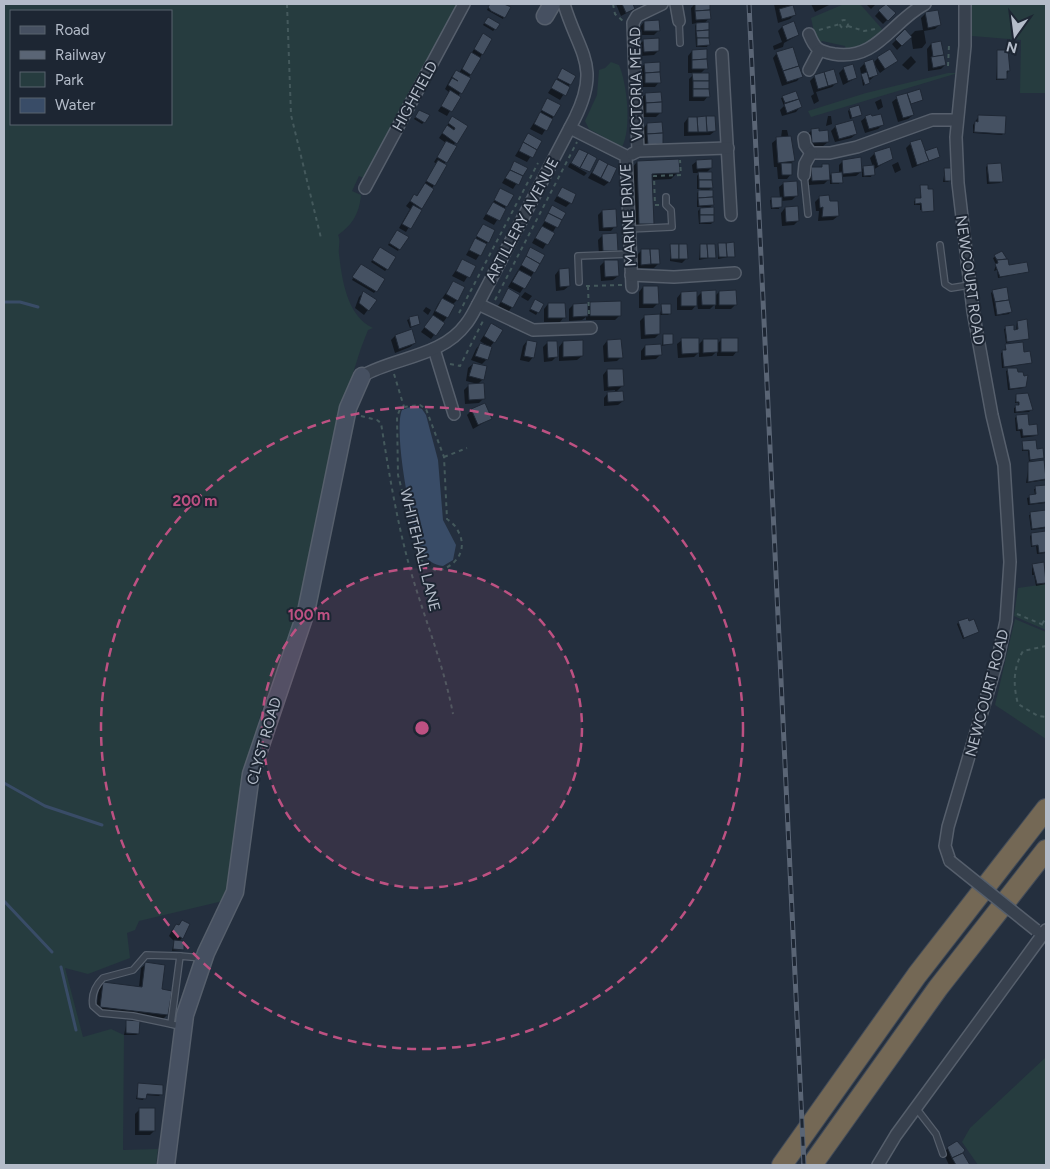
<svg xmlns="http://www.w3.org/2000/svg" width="1050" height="1169" font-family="Figtree,sans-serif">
<rect width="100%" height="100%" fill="#242f3e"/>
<g fill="#263c3f" fill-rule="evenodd">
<path d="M4 4H461L364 178 359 176 352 191 361 195C359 214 353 224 338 235 341 241 338 247 339 254 342 280 347 316 373 328L368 330 361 348 345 398 301 596 291 632 261 712 244 779 227 900 139 921 135 930 127 933 130 958 88 974 65 968 83 1037 111 1029 124 1035 123 1150 158 1149 156 1165H4ZM11 11H171V124H11Z"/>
<path d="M844 4H860L882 29 881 33 866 46 846 49 845 46 822 41 820 43 815 36 811 18Z"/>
<path d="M972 4H1046V93H1020L1021 40 972 36Z"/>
<path d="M611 62 619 65C627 83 632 129 622 147L589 129 585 121 597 95 599 70 605 68Z"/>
<path d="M948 73H958L811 117 808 111 866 93Z"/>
<path d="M1046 584V630L1014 616 1018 588Z"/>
<path d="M1015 619 1046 632V739L995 705Z"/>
<path d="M1046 1057V1165H978L962 1142 970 1128Z"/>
</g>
<path fill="#394c67" d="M413 406 422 409 426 415 438 460 443 520 456 545 453 560 443 566C434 565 426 560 422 551 411 528 393 431 402 410Z"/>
<g fill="#0007">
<path d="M490 4H509L503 19 487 10Z"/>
<path d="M616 4H631L634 9 621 16Z"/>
<path d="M695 4H708L709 18 704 24 708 45 707 47H696L695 26 697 23 692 24 691 8Z"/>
<path d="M774 4H791L795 14 790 19 778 23Z"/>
<path d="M811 4H831L815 12Z"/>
<path d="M866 4H876L871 9Z"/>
<path d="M885 5 894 13 883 24 875 16Z"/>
<path d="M925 14 939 25 935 29 924 31 926 43 922 48 913 49 911 36 897 50 892 44 905 31 910 36 915 31 923 30 921 18Z"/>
<path d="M486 20 495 29 493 31 483 25Z"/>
<path d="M644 22 659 30 654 35H640V27Z"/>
<path d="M794 23 798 35 784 43 783 47 774 50 773 46 782 42 778 31 782 27Z"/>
<path d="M483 35 482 54 447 116 438 111 450 93 445 89 452 76 456 71 459 73Z"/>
<path d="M644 40 658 51 654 55 640 56 639 45Z"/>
<path d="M931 44 945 65 941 69 928 71 927 49Z"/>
<path d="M692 51 706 68 700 74 708 96 704 101H689V79L695 73H688V56Z"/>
<path d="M998 51 1009 70 1004 80H996Z"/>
<path d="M777 53 801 76 797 81 782 86 773 58Z"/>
<path d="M911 56 916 62 908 70 902 65Z"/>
<path d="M878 58 896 61 880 73 874 64 877 74 863 86 860 68 864 64 873 61V63Z"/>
<path d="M645 64 659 82 655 87H641L640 68Z"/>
<path d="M844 68 856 78 843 85 839 73Z"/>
<path d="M563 70 570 84 560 100 548 93Z"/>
<path d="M815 76 837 82 832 87 816 92 819 101 814 104 811 96 814 94 810 81Z"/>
<path d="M795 93 800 107 796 112 782 116 780 110 784 106 781 98Z"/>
<path d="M646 94 661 112 656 117H642L641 98Z"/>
<path d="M908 94 921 100 910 104 913 115 908 119 898 122 892 102 897 98Z"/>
<path d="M881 99 883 107 878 110 875 102Z"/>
<path d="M548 100 553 117 542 135 530 129Z"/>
<path d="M850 109 861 115 850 119 848 111Z"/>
<path d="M418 113 424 122 422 124 414 119Z"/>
<path d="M828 116H831L832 124 826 126Z"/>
<path d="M979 116 1004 133 1002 135 973 133V125Z"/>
<path d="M866 117 883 124 878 129 865 133 861 121Z"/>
<path d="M452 118 466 126 453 146 434 185 406 232 399 228 410 209 406 206 414 196 416 197 437 164 434 162 446 143 439 138Z"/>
<path d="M688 118 715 131 710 135 684 136V123Z"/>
<path d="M647 124 662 143 658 148 644 149 643 129Z"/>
<path d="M836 126 856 134 851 138 835 142 831 131Z"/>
<path d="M782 130H787L794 161 790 164 791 174 787 179H778L777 167H774L772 143 777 139 781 138Z"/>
<path d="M812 130 828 142 823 146 808 147V134Z"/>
<path d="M528 135 540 141 527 162 515 156Z"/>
<path d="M911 143 925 152 939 157 912 168 906 148Z"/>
<path d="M875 153 892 158 873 170 871 177H862V171L856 176 841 177 839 184H830V178L824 184 808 185 807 173 811 168 827 166 828 178 831 174H839V165L843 161 861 170 864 167H873L870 158Z"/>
<path d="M599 161 609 182 604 186 588 178Z"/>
<path d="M697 161 711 168 706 173 712 187 708 191 712 205 709 209 713 222 711 224H699L698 211 702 207H697V193L701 189H697V176L699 173H693L692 165Z"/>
<path d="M515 162 526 168 513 189 502 183Z"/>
<path d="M637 162 678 172 671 179 651 180 653 223 646 230 633 231 630 170Z"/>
<path d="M898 162 901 170 895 173 892 165Z"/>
<path d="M570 163 587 173 584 176 568 167Z"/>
<path d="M988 165 1001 181 1000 183 987 184 986 167Z"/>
<path d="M945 169 950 180 948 182H943Z"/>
<path d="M784 183 797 195 792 200 781 201 779 209H771L770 200 780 198 779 187Z"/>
<path d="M921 186 932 210H920V205H914V201L920 199Z"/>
<path d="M562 188 570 203 566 207 554 201Z"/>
<path d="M501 189 506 206 494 225 483 219Z"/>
<path d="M819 198 829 203 838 216 833 220 818 221 819 211H816L815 202Z"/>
<path d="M553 207 564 213 543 249 532 243Z"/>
<path d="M785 208 798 221 794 225 782 226 781 213Z"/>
<path d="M602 211 615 226 611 231H599L598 215Z"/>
<path d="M483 226 488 242 476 260 466 255Z"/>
<path d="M395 233 399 249 398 251 388 245Z"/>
<path d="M603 235 617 250 612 255H599L598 240Z"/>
<path d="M719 245 733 256 718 259Z"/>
<path d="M671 246 687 258 682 263 670 261Z"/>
<path d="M700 246 714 257 699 260Z"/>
<path d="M531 249 534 272 520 293 508 287Z"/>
<path d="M379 251 387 269 385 271 371 262Z"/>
<path d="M641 251 659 263 654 268H637V255Z"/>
<path d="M1002 253 1008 266 1027 272 998 278 997 270 994 271 996 265 993 258Z"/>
<path d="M463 260 474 266 464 282 452 276Z"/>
<path d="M617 261 618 276 613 280 601 281 600 266 604 262Z"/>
<path d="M359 268 384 280 374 293 352 280Z"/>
<path d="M559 270 569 286 564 290 556 291 555 275Z"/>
<path d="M453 283 457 300 452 305 447 317 431 339 421 332 433 316H432L438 304Z"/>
<path d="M643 287 658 303 653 308H639V292Z"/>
<path d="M509 290 512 307 508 312 498 306Z"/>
<path d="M993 291 1010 312 1009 314 995 316 991 293Z"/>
<path d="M364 292 375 300 364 315 355 308 359 297Z"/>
<path d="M525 292 532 296 528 301 521 297Z"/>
<path d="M702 292 715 296 719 292 736 304 731 309H715V304L710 309H698L697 304 692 310H677V298L681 293 696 298Z"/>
<path d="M535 301 542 305 536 315 529 311Z"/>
<path d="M548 304 564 317 560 322H544V309Z"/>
<path d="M590 304 620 315 615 320H586V317L582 320 569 321V309L573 305 587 307Z"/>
<path d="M662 306 670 313 668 315H660Z"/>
<path d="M426 307 431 310 428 315 423 311Z"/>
<path d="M417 316 419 324 410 328 407 320Z"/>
<path d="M645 316 659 334 655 338 641 339 640 321Z"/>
<path d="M1017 322 1028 338 1006 343 1004 329 1006 328 1016 331Z"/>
<path d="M491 325 494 342 489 348H491L486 360 482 364 471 360 476 349 480 344 489 347 480 341Z"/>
<path d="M663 335 672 344 660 346V355L656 359 641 360V351L645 346 662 345Z"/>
<path d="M395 336 415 343 410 347 395 353 391 340Z"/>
<path d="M722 339 737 351 733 356H717V351L712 356 699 357V352L694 357 678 358 677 344 682 340 698 345 703 340 717 344Z"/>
<path d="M527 341 533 357 529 362 520 360 523 346Z"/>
<path d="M607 341 621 357 617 361 604 362 603 346Z"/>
<path d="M563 342 582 356 577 360 559 361V347Z"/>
<path d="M547 343 558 355 552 361 544 362 543 347Z"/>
<path d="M1006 346 1023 353 1031 363 1002 368 1001 353 1004 351Z"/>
<path d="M473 364 483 379 478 384 466 381 468 368Z"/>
<path d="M607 370 622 386 615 393V390L604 391 603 375Z"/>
<path d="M1008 370 1023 377 1027 376V381L1023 388 1008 390 1006 371Z"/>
<path d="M469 385 484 398 479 403 465 404 464 390Z"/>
<path d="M608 393 623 401 618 405 604 406V398Z"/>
<path d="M1016 395 1031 410 1029 412 1014 413V408L1018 406V403H1015Z"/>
<path d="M472 410 490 419 473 429 467 415Z"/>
<path d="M1017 416 1037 434 1035 436 1021 438 1020 431H1016L1015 418Z"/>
<path d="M1023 442 1036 450 1043 457 1029 461 1028 451H1022Z"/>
<path d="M1029 464 1046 473V480L1026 483Z"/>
<path d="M1046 486V503L1028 505 1027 498 1035 495 1034 489Z"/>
<path d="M1046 512V528L1031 530 1029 515Z"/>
<path d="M1031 535 1046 541V553L1037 554 1036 546 1031 547 1030 536Z"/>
<path d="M1032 565 1046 573V584L1036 586 1034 575H1032Z"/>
<path d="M959 622 968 623 978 632 963 639 957 624Z"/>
<path d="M182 922V938L179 941 182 950 172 951 174 941 169 936 172 930Z"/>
<path d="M146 964 161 991 167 1015 163 1019 96 1011 99 987 104 983 139 987 141 968Z"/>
<path d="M127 1021 138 1034 136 1035H124Z"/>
<path d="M139 1084 161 1094 159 1096 146 1095 143 1100 136 1099Z"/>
<path d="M140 1109 154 1131 150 1135H135V1114Z"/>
<path d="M957 1143 968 1165H949L943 1152Z"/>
</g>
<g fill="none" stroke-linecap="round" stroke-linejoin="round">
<g stroke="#394c67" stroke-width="3">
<path d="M4 302H20L38 307"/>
<path d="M4 783 45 806 102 825"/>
<path d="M4 901 52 952"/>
<path d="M61 967 76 1030"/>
</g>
</g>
<g fill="#455162" stroke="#1f2835">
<path d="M490 4H504L511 7 505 18 491 11 488 7Z"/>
<path d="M622 4H633L635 9 626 13Z"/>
<path d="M695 4H710V10L695 11Z"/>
<path d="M886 4 896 13 888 21 878 10Z"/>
<path d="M793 5 796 15 782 19 779 9Z"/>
<path d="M710 10 711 19 696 20 695 11Z"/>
<path d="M938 10 941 25 928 28 925 12Z"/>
<path d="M488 17 500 24 496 30 484 23Z"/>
<path d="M659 20 660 31H644V21Z"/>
<path d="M794 21 799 35 787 40 782 26Z"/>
<path d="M709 22V30L696 31V23Z"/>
<path d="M905 29 912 37 902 46 895 39Z"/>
<path d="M709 30V38H697L696 31Z"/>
<path d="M483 33 492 39 483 55 474 49Z"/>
<path d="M659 38V51L644 52 643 39Z"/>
<path d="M697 38H709L710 45 697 46Z"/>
<path d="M941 41 944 55 933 57 931 43Z"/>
<path d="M793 47 799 66 783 71 776 52Z"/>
<path d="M707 49V59L692 60V50Z"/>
<path d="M890 49 898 61 885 69 877 57Z"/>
<path d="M997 50H1008L1010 71H1007V79H997Z"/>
<path d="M471 52 481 58 471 75 462 69Z"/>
<path d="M944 55 946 65 933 68 931 57Z"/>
<path d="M707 59 708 69H692V60Z"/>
<path d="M873 59 878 75 869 78 864 62Z"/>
<path d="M660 62V72L645 73 644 63Z"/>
<path d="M853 64 857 78 848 81 843 67Z"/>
<path d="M799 66 803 77 787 82 783 71Z"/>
<path d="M562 68 576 76 571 85 557 78Z"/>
<path d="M834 69 838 83 828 86 824 72Z"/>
<path d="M456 70 471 78 462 94 448 85 452 78 458 81 452 77Z"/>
<path d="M660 72 661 83H645V73Z"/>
<path d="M824 72 828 86 818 89 814 75Z"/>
<path d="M867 72 870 83 865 85 861 74Z"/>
<path d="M692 73H709V81H693Z"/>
<path d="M556 79 570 87 566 96 551 88Z"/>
<rect x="693" y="81" width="16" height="8"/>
<path d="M693 89H709L710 97H693Z"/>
<path d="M920 89 923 100 911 104 907 93Z"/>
<path d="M450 90 461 97 452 112 441 106Z"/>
<path d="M796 91 799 99 785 103 782 96Z"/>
<path d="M661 92 662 102 646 103 645 93Z"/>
<path d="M907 93 914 115 903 118 896 96Z"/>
<path d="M547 98 561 105 554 117 541 110Z"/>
<path d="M799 99 802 107 787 113 784 104Z"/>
<path d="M662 102V113H646V103Z"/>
<path d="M859 105 862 115 852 118 849 108Z"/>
<path d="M419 110 430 115 425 123 415 117Z"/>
<path d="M540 112 553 119 547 131 534 124Z"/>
<path d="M871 114 872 116 881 114 884 125 869 129 865 116Z"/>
<path d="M978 115 1006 116 1005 134 974 132 975 121 978 122Z"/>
<path d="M452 116 468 126 457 144 442 133 447 125 454 130 455 128 448 123Z"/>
<path d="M706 116H715L716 131 707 132Z"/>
<path d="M706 116 707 132H698L697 117Z"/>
<path d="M688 117H697L698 132H688Z"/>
<path d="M853 120 857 134 839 139 835 125Z"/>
<path d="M662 122 663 133 647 134V123Z"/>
<path d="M819 128V131L828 130 829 142 812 143 811 129Z"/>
<path d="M528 133 542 141 537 150 523 142Z"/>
<path d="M663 133V144L648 145 647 134Z"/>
<path d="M791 136 795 161 778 163 776 137Z"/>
<path d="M921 139 929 161 917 165 910 142Z"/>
<path d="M446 141 457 146 447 163 437 157Z"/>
<path d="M523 142 537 150 533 158 519 151Z"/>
<path d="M890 147 893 159 878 166 874 152Z"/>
<path d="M937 147 940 157 929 161 925 151Z"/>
<path d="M579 149 588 153 580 168 571 163Z"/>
<path d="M588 153 597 158 590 172 580 168Z"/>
<path d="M861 157 862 172 843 174 842 160Z"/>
<path d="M599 159 608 164 601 178 592 173Z"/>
<path d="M679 159 680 173 652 174 654 224H639L637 161Z"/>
<path d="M712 159V168L697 169 696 160Z"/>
<path d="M438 160 447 165 435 186 426 181Z"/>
<path d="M514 161 528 168 523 176 510 170Z"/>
<path d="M781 163H792V175H782Z"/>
<path d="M1001 163 1003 182H989L987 164Z"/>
<path d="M608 164 617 168 610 183 601 178Z"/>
<path d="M822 164H829L830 180 812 181 811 167H822Z"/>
<path d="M874 165 875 175 864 176 863 166Z"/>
<path d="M944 168H951V181H945Z"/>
<path d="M510 170 523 176 519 185 505 178Z"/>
<path d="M698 172H712V180H699Z"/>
<path d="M842 172 843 183H832L831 173Z"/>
<path d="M699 180H712L713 188H699Z"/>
<path d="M797 181 798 196 784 197 783 182Z"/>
<path d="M425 183 434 189 422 209 410 201 414 194 417 196Z"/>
<path d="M920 185H928V189H933L934 211 922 212 921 203 915 204V198H921Z"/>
<path d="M562 187 576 194 572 204 557 196Z"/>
<path d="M500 188 514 195 507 207 494 200Z"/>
<path d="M698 190H713V197L698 198Z"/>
<path d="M829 195 830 201H838L839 216 822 217 823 207 820 208 819 196Z"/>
<path d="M713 197 714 205 699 206 698 198Z"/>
<path d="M771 197H782V207L772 208Z"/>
<path d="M493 202 506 209 500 221 486 214Z"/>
<path d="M413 205 422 210 411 229 402 224Z"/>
<path d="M552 205 566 213 562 220 548 213Z"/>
<path d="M798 206 799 221 786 222 785 207Z"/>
<path d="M714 207V215H700V208Z"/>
<path d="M616 209 617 227 603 228 602 210Z"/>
<path d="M548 213 562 220 558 228 544 221Z"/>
<path d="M700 215H714V222L700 223Z"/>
<path d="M483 224 495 230 489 243 476 236Z"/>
<path d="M542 226 555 233 548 245 535 238Z"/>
<path d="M397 230 409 237 400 250 389 243Z"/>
<path d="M617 233 618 251H603L602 234Z"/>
<path d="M475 238 487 244 481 256 469 250Z"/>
<path d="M734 242 735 257H727L726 243Z"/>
<path d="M718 243H726L727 257H719Z"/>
<path d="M670 244H679V259H671Z"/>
<path d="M679 244H687L688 259H679Z"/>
<path d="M700 244H707L708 258H700Z"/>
<path d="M707 244H715L716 258H708Z"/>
<path d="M380 247 396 257 388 270 372 260Z"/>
<path d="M530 247 545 255 540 264 526 256Z"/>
<path d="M641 249H650L651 264 641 265Z"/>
<path d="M650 249H659L660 264H651Z"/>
<path d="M1002 251 1007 259 997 260 994 255Z"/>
<path d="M526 256 540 264 535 273 521 265Z"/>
<path d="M462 259 476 266 470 278 456 271Z"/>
<path d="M1008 259 1009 265 1027 262 1029 272 1000 277 995 264 998 263 997 260Z"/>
<path d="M604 260H618L619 276 605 277Z"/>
<path d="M361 264 385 279 377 292 352 277Z"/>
<path d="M569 268 570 286 560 287 559 269Z"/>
<path d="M519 270 532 277 525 289 512 282Z"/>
<path d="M453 281 465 287 458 301 446 294Z"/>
<path d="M643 286H658L659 304H643Z"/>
<path d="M1007 287 1009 300 995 302 992 290Z"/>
<path d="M508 288 520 295 513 308 501 302Z"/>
<path d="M716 290V305H702L701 291Z"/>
<path d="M736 290 737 305H719V291Z"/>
<path d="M363 291 377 300 369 311 359 303Z"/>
<path d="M697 291V306H681V292Z"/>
<path d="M442 298 455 305 448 318 435 311Z"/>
<path d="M535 299 544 304 539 313 530 309Z"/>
<path d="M1009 300 1012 312 997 315 995 302Z"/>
<path d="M621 301V316H590V302Z"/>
<path d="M548 303H565L566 318H548Z"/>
<path d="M588 303V316L573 317V304Z"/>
<path d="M661 304H671V314H662Z"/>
<path d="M660 314V334L645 335 644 315Z"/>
<path d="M418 315 420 324 411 327 409 317Z"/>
<path d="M433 315 445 323 436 336 424 327Z"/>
<path d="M1027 319 1029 339 1007 342 1005 326 1014 325V330L1018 329 1017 321Z"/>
<path d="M491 323 503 330 495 343 484 336Z"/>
<path d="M412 329 416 343 399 349 395 335Z"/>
<path d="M663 334H673V344L663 345Z"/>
<path d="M681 338H699V353L682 354Z"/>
<rect x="721" y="338" width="17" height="14"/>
<path d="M621 339 623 358H608L607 340Z"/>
<path d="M703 339H718V352L703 353Z"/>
<path d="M527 340 537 342 534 358 524 356Z"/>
<path d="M583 340V356L563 357V341Z"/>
<path d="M547 341H557L558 357 548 358Z"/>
<path d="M1023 342 1024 352 1030 351 1032 363 1004 367 1002 350H1006L1005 344Z"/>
<path d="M480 343 492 347 488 360 475 356Z"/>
<path d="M661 344 662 355 645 356V345Z"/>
<path d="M473 363 487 366 484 380 469 376Z"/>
<path d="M1007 368H1017L1018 372H1023L1024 376 1028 375 1026 387 1010 389Z"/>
<path d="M607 369H623L624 386 608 387Z"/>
<path d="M484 383 485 399 469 400 468 384Z"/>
<path d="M623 391 624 401 608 402 607 392Z"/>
<path d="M1028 393 1033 410 1016 412 1015 405H1019V402H1016V394Z"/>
<path d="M485 403 492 419 478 425 471 409Z"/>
<path d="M1028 414 1029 425 1037 424 1038 435 1023 436 1022 429 1018 430 1016 415Z"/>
<path d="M1036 440 1037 449 1043 448 1044 458 1030 460 1029 450H1023L1022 441Z"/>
<path d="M1044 460 1046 479 1028 482V462Z"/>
<path d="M1046 485V502L1030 504 1029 495 1036 494 1035 486Z"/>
<path d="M1046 510V527L1032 529 1030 512Z"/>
<path d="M1046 531V552L1039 553 1038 545 1032 546 1031 533Z"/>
<path d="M1044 562 1046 583 1037 584 1032 564Z"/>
<path d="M968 618 969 621 974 619 979 632 964 638 958 621Z"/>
<path d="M182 920 190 924 183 939 172 931 176 924 179 925Z"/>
<path d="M174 940 184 941V950L173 949Z"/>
<path d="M145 962 165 965 162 989 172 991 168 1015 100 1007 103 982 142 987Z"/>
<path d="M126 1020 140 1021 139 1034 126 1033Z"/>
<path d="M138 1083 163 1085V1095L147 1094 146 1099 137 1098Z"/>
<rect x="139" y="1108" width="16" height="23"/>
<path d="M957 1141 965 1150 963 1153 952 1158 947 1147Z"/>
<path d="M963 1153 970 1165H956L952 1158Z"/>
</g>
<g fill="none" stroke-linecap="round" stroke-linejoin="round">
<defs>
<g id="lane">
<path d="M679 21 680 43"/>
<path d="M804 175 808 214"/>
<path d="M629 229 672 227 671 210 666 205V197"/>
<path d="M940 245 945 284 951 288 970 285"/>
<path d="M579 282 578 256 630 254"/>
<path d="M171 1024 133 1016 101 1013 93 1006C91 995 95 986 103 978L133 970 146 955 180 956"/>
<path d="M175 1025 171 1024 180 956 202 958"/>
<path d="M916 1108 936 1134 943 1154"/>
</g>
<g id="street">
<path d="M676 4 679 21"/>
<path d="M809 34C815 49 818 51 834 54 877 61 891 22 925 4"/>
<path d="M722 54 731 215"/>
<path d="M809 70 819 51"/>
<path d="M570 128 626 156 632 287"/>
<path d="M804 138 805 145 811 153"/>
<path d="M638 151 633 23 637 16 662 4"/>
<path d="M811 153H830L857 147 932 120H957"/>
<path d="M632 154 638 151 728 148"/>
<path d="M804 175 805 164 811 153"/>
<path d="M365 188 464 4"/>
<path d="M631 275 674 277 735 273"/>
<path d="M478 304 533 330 591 328"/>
<path d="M434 349 454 414"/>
<path d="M362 376C395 357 442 357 466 324 471 318 474 311 478 304L575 118C601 65 579 54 564 4"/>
<path d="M950 861 945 846 948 827 998 658 1006 621 1010 562 1004 465 992 415 973 311 958 183 956 137 965 46V4"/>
<path d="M878 1165 896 1135 1046 930"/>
</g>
<g id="secondary">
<path d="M545 16 552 4"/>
<path d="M166 1165 185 1015 206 953 235 892 251 774 306 612 348 408 362 376"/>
</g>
<g id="highway">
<path d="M782 1165 917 975 1046 809"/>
<path d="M812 1165 938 988 1046 850"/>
</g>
</defs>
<use href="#lane" stroke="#565f6c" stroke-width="8"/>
<use href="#street" stroke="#565f6c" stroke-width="14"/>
<use href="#secondary" stroke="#565f6c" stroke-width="19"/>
<use href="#highway" stroke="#434c59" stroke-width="22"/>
<g stroke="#44595c" stroke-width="2" stroke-dasharray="4 4" stroke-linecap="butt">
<path d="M287 4 291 115 321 238"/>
<path d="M613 4 615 14 623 21"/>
<circle cx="844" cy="24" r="4"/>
<path d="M848 26 864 31 875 29"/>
<path d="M819 30 840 24"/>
<path d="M948 66 949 45"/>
<path d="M659 205H655L654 176 681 175 680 160"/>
<path d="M586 286 622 285"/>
<path d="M588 286 589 316"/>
<path d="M495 300 577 142"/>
<path d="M459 313 538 163"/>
<path d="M450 364 460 366 484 319"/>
<path d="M394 374 404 407 400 409 397 417 398 475 417 548 420 559 436 571C455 568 469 550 458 531 456 526 451 522 447 519L444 457 426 409 420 405 404 407"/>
<path d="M361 416 377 420 381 423C389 473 397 523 411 572 425 620 444 666 453 714"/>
<path d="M444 457 467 448"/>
<path d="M1017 614 1046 626"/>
<path d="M1042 624 1046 618"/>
<path d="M1046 646 1023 651C1013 668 1013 685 1018 704L1038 716 1046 717"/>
</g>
<use href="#lane" stroke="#38414e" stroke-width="5.5"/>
<use href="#street" stroke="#38414e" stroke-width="11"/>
<use href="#secondary" stroke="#465061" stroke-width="16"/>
<use href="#highway" stroke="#746855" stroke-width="20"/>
<defs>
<path id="rail" d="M749 4 804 1165"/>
</defs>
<use href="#rail" stroke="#5a6575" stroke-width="5"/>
<use href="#rail" stroke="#1d2633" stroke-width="3" stroke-dasharray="9" stroke-linecap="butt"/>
<defs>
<path id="street-bridge" d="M950 861 1036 930"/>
</defs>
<use href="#street-bridge" stroke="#565f6c" stroke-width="14" stroke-linecap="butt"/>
<use href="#street-bridge" stroke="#38414e" stroke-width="11"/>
</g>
<circle cx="422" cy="728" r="160" fill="#bd5182" fill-opacity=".12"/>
<g fill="none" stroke="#bd5182" stroke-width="2.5" stroke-dasharray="9 6">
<circle cx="422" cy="728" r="160"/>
<circle cx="422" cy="728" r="321"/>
</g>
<g text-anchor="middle" stroke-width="4" stroke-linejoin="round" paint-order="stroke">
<g font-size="15" fill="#b4bcc9" stroke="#1d2633">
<text transform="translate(636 84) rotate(-91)" y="5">VICTORIA MEAD</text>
<text transform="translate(415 96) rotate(-61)" y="5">HIGHFIELD</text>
<text transform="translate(628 215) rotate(-93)" y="5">MARINE DRIVE</text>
<text transform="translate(522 220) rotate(-62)" y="5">ARTILLERY AVENUE</text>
<text transform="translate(970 280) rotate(82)" y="5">NEWCOURT ROAD</text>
<text transform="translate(420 550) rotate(76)" y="5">WHITEHALL LANE</text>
<text transform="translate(987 693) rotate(-75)" y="5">NEWCOURT ROAD</text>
<text transform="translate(264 741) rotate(-74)" y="5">CLYST ROAD</text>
</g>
</g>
<circle cx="422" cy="728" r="8" fill="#bd5182" stroke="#1d2633" stroke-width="2.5"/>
<g font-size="15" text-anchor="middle" font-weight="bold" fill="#bd5182" stroke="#1d2633" stroke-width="4" stroke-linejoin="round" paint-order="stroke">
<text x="195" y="506">200 m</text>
<text x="309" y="620">100 m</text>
</g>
<rect width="1050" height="1169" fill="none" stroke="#b4bcc9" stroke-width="10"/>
<rect x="10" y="10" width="162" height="115" fill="#1d2633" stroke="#59626f"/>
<rect x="20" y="26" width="25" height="8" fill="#465061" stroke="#59626f"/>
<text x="55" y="35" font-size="15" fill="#b4bcc9">Road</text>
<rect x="20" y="51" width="25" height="8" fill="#5a6575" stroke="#59626f"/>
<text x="55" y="60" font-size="15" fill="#b4bcc9">Railway</text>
<rect x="20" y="72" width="25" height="15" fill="#263c3f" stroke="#59626f"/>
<text x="55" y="85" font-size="15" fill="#b4bcc9">Park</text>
<rect x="20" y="98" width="25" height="15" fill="#394c67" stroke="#59626f"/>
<text x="55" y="110" font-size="15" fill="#b4bcc9">Water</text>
<g transform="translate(1015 35) rotate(194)" stroke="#1d2633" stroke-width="4" paint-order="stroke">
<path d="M0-4L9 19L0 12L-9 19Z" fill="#b4bcc9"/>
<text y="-8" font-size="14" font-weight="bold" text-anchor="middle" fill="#b4bcc9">N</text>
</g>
</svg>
